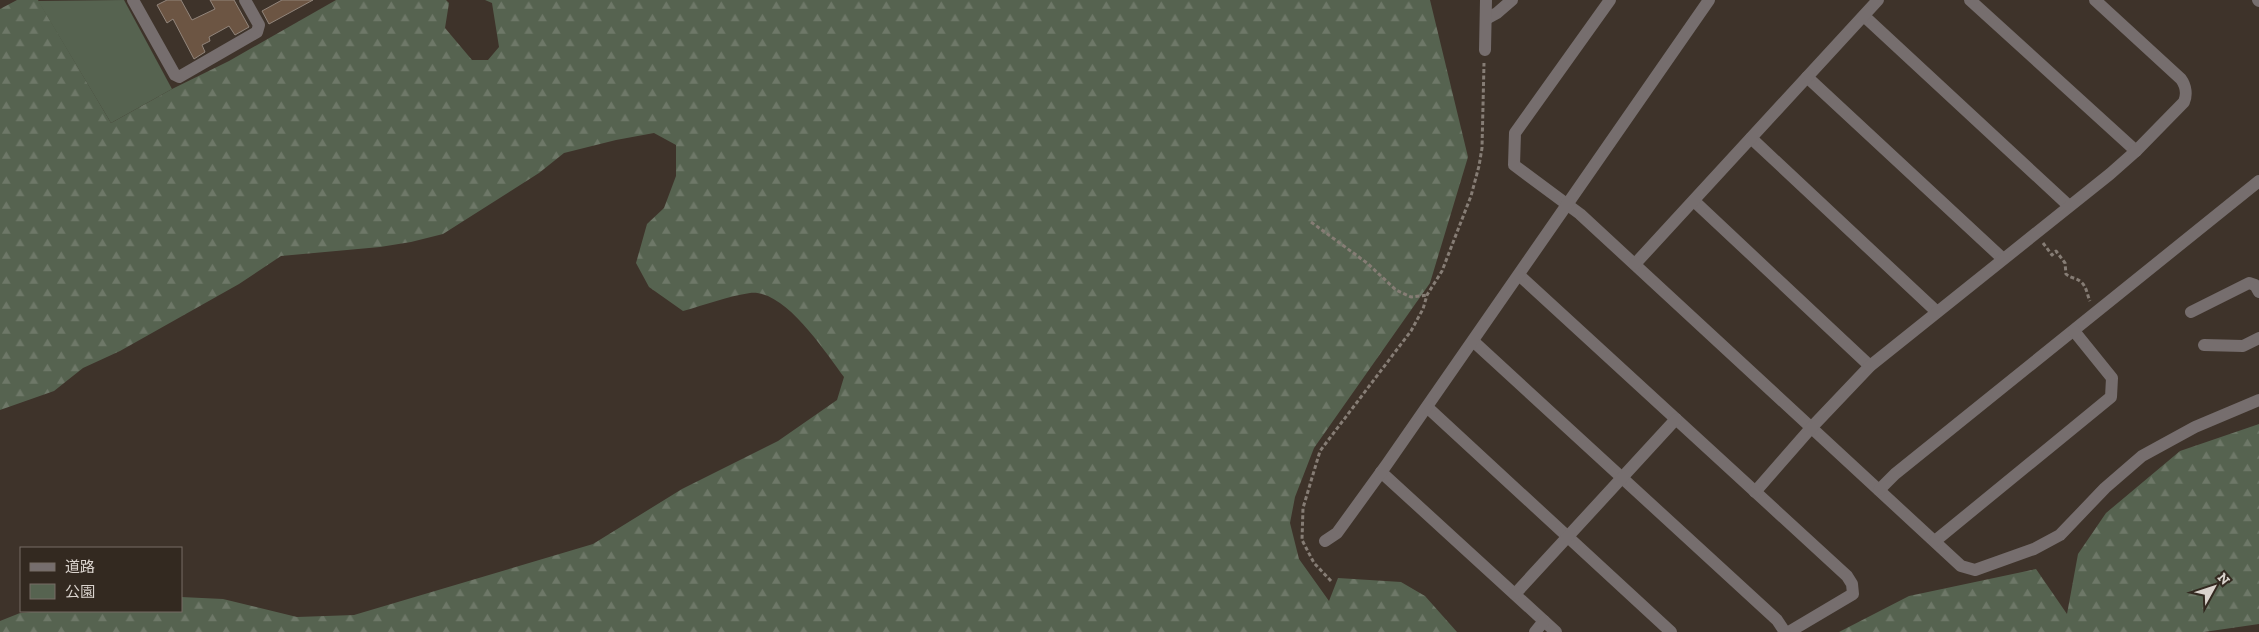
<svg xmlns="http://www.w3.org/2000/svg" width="2259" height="632" font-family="'Zilla Slab','Noto Sans JP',serif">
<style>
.forest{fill:url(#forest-firs)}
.park{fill:#566350}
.building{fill:#6c5543;stroke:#92857b}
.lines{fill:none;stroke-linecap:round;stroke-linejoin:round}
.path{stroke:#867d75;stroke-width:3;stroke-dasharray:4 2.5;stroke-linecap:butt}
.minor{stroke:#766e6e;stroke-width:12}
</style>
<defs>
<pattern id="forest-firs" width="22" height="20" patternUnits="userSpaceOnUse" patternTransform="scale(1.25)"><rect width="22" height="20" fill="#566350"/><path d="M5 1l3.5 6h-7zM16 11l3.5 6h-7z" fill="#6e7868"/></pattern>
</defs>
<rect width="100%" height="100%" fill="#3e332a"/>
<g class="forest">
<path d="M17,0H38L111,123L172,89L229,61L336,0H446L449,3L445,28L472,60H488L499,47L492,3L485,0H1430L1468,157L1430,283L1314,448L1295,497L1290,523L1299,559L1329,601L1338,578L1401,582L1425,596L1457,632H0V621L20,613L42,611H181V597L223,599L297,617L354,615L593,544L682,489L778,441L837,400L844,377C825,352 785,289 750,293C728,296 705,305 683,311L649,287L636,263L647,224L664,208L676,176V145L654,133L616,140L564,153L539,173L443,234L411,242L380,247L281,256L239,284L120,351L83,368L54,391L0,410V9Z"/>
<path d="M2259,424V624L2204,632H1839L1909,596L2036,569L2067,614L2078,554L2106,513L2180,451Z"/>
</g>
<path class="park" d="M124,0L172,89L111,123L38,1Z"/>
<g class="building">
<path d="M167,0H181L192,20L215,9L210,0H234L249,27L235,35L229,26L209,37L210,41L202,45L205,52L194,59L173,19L167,23L157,5Z"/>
<path d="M282,0H313L269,24L262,11Z"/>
</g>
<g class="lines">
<g class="path">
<path d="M1311,222L1367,263L1396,290L1411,297L1427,295"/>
<path d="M2043,243L2052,255L2056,251L2065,263L2066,274C2071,279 2076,277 2081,282C2087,287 2087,295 2090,301"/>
<path d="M1331,581L1314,563L1302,540L1303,508L1320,451L1411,331L1423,309L1427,295L1442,271L1471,196L1479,166L1482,148L1484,63"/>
</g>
<g class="minor">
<path d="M133,0L175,75L179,77L257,32L259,25L245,0"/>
<path d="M1610,0L1515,133L1514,165L1580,214L1961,566L1975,570L2034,549L2060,535L2105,488L2142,456L2195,427L2259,400"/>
<path d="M1970,0L2136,151"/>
<path d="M2258,0L2259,1"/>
<path d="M1864,16L2068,205"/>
<path d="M1486,19L1497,13L1512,0"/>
<path d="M1485,50L1486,0"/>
<path d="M1807,77L2002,258"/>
<path d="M1751,138L1937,312"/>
<path d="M1694,201L1870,366"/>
<path d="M1635,264L1878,0"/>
<path d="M1519,275L1847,576L1852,584L1853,594L1789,632"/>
<path d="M2191,312L2249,283L2255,285L2259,292"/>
<path d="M1473,341L1777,620L1785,632"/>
<path d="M2204,345L2243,346L2259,338"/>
<path d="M1427,407L1671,632"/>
<path d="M1381,472L1556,632"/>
<path d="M1879,490L1895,474L2259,181"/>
<path d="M1755,492L1811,428L1870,366L2110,174L2136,151L2184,102C2187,95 2186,86 2181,79L2095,0"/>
<path d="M1325,541L1337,533L1387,464L1709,0"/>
<path d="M1935,541L2111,397L2112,378L2074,331"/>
<path d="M1515,594L1676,419"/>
<path d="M1535,632L1544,621"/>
</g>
</g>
<rect x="20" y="547" width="162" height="65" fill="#332920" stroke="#766d65"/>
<rect x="30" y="563" width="25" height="8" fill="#766e6e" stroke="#766d65"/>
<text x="65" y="572" font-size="15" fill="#dad3cd">道路</text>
<rect x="30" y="584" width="25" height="15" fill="#566350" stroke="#766d65"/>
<text x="65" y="597" font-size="15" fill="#dad3cd">公園</text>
<g transform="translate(2214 587) rotate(50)" stroke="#332920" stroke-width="4" paint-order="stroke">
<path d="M0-4L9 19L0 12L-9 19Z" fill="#dad3cd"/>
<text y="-8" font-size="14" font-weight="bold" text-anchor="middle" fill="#dad3cd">N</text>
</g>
</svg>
